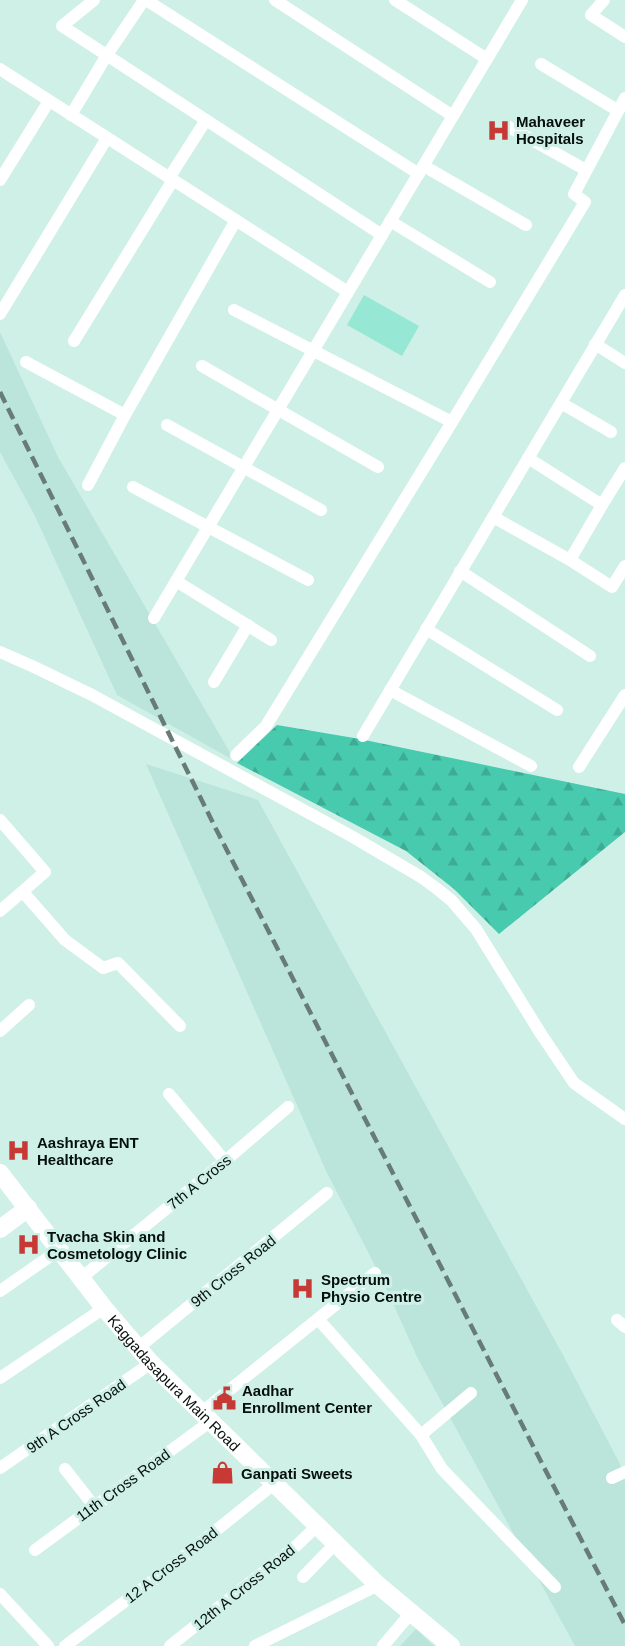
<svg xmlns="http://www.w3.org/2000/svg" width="625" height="1646" font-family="Helvetica,sans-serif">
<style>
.built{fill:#bbe5da}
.forest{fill:url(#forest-firs)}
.park{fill:#96e8d4}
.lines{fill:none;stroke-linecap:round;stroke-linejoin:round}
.street{stroke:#fff;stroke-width:12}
.secondary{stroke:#fff;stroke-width:18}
.rail{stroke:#677c76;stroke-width:4.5;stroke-dasharray:12 6;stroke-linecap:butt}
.labels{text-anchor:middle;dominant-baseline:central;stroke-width:6;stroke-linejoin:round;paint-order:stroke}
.poi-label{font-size:15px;font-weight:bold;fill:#05100d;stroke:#cff0e7;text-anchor:start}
.street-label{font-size:15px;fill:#05100d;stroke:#cff0e7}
</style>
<defs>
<pattern id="forest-firs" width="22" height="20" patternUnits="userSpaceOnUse" patternTransform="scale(1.5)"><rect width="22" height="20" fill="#48caaf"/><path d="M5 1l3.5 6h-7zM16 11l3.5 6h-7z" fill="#3eac95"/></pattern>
</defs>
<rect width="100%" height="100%" fill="#cff0e7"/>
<g class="built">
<path d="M0,332L58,457L235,761L117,695L34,514L0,452Z"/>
<path d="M146,764L258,800L563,1355L620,1464L622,1472L625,1473V1646H575L459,1434L418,1359L381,1277L327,1173Z"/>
<path d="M416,1629L434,1646H400Z"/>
</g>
<path class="forest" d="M277,725L360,739L625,794V832L499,934L454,889L406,851L237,763Z"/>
<path class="park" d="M364,295L419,326L402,356L347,325Z"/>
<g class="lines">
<g class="street">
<path d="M94,0L62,26L382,235"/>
<path d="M146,0L419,174"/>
<path d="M275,0L453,116"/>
<path d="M395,0L487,59"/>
<path d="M604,0L591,15L625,37"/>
<path d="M541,64L617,110"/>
<path d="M0,69L348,292"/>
<path d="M71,115L107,55L144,0"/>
<path d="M507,126L586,170"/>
<path d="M424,166L526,225"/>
<path d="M169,178L206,120"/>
<path d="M0,180L49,101"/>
<path d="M390,221L490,282"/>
<path d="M234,310L452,422"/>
<path d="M0,314L107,138"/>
<path d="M74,341L173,180"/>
<path d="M595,344L625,363"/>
<path d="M26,362L125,415"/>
<path d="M202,366L378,467"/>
<path d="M561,403L611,432"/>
<path d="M167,425L321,510"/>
<path d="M528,458L602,505L625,468"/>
<path d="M88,485L125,415L236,220"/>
<path d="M133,487L308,580"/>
<path d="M493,517L570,560L612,587L625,566"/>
<path d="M570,560L602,505"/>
<path d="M460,571L590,656"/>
<path d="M176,581L271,640"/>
<path d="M154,618L522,0"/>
<path d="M426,629L557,710"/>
<path d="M0,652L32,666L92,695L353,837L421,877L436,888L451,900L476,929L541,1034L574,1083L625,1119"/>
<path d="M214,682L248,625"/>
<path d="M390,690L531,766"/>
<path d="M363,736L625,295"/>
<path d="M236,755L266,726L452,422L585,202L574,194L625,98"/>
<path d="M579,767L625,695"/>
<path d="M0,820L45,872L0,911"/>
<path d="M23,892L65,940L103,968L118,963L180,1026"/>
<path d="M0,1031L29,1005"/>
<path d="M169,1094L225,1161"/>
<path d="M81,1278L225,1161L288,1107"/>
<path d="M0,1291L59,1250"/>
<path d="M318,1319L421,1435L442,1469L555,1587"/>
<path d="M617,1320L625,1327"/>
<path d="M138,1348L327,1193"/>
<path d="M0,1378L104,1308"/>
<path d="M202,1412L375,1273"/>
<path d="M421,1435L471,1393"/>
<path d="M0,1468L151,1363"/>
<path d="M65,1469L94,1506"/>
<path d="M612,1478L625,1472"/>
<path d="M35,1550L211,1421"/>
<path d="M303,1577L335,1544"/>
<path d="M0,1594L48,1646"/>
<path d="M65,1646L163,1573L275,1483"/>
<path d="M170,1646L296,1546L317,1526"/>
<path d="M255,1646L378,1585"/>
<path d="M383,1646L411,1613"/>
</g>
<g class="secondary">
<path id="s1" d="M0,1173L104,1308L151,1363L378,1585L451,1646"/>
<path d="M0,1229L28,1208"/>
</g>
<path class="rail" d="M0,392L215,827L625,1625"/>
</g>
<defs>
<symbol id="hospital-bare" viewBox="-9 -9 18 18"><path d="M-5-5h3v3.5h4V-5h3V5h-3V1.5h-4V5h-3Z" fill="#c73934" stroke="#cff0e7" stroke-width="2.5" paint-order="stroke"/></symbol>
<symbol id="civic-bare" viewBox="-9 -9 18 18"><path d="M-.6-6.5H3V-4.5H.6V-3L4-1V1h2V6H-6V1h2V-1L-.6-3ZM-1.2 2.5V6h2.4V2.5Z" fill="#c73934" stroke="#cff0e7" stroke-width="2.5" paint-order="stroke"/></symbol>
<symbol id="shop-bare" viewBox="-9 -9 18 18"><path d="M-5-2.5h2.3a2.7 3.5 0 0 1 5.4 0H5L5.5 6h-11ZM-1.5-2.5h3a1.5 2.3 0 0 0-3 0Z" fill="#c73934" stroke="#cff0e7" stroke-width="2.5" paint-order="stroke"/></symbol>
</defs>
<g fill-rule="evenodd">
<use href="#hospital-bare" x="482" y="114" width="33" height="33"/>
<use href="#hospital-bare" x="2" y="1134" width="33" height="33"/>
<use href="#hospital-bare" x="12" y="1228" width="33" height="33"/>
<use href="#hospital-bare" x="286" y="1272" width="33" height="33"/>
<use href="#civic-bare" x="208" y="1382" width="33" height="33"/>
<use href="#shop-bare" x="206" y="1456" width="33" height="33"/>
</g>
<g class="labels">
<g class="poi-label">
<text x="516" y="121">Mahaveer<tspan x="516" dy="17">Hospitals</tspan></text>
<text x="37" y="1142">Aashraya ENT<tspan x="37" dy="17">Healthcare</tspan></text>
<text x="47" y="1236">Tvacha Skin and<tspan x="47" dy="17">Cosmetology Clinic</tspan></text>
<text x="321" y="1279">Spectrum<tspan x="321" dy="17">Physio Centre</tspan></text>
<text x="242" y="1390">Aadhar<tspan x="242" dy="17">Enrollment Center</tspan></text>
<text x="241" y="1473">Ganpati Sweets</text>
</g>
<g class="street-label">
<text transform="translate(199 1182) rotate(-39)">7th A Cross</text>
<text transform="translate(233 1271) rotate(-39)">9th Cross Road</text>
<text stroke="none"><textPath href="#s1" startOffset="273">Kaggadasapura Main Road</textPath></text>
<text transform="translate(76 1416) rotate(-35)">9th A Cross Road</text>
<text transform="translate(123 1485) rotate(-36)">11th Cross Road</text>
<text transform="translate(171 1565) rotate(-38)">12 A Cross Road</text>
<text transform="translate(244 1587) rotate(-39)">12th A Cross Road</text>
</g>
</g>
</svg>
